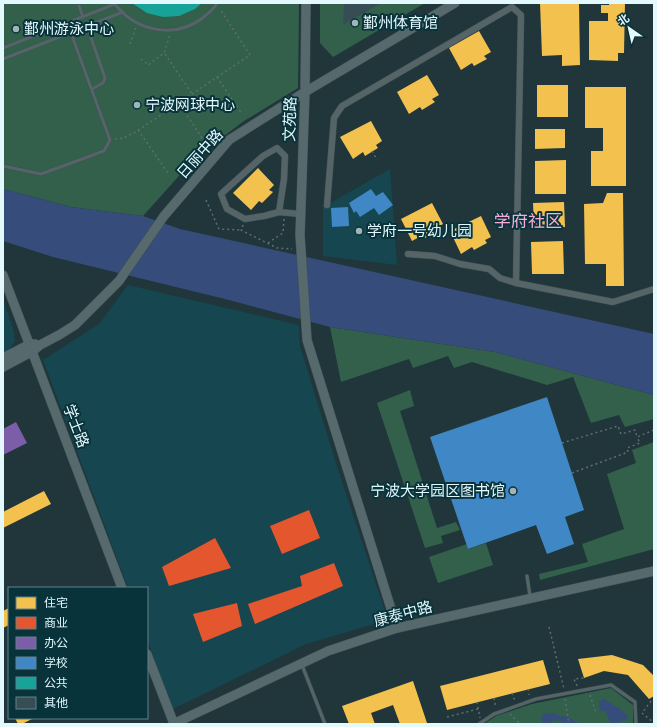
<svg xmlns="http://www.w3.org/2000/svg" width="657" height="727" font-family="Cabin,'Noto Sans SC',sans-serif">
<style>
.built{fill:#164650}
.green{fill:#32604b}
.water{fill:#364c7a}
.homes{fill:#f2c14e}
.shops{fill:#e4572e}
.offices{fill:#7b5ea7}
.schools{fill:#3f88c5}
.public{fill:#17a398}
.building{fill:#374d56}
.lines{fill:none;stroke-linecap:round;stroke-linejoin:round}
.lane-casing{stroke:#415154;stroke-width:4}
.street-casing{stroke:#415154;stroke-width:7}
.secondary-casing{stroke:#415154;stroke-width:10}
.path{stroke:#5f6d70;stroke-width:1.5;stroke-dasharray:2 3;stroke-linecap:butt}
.lane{stroke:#556467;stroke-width:3}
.street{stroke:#556467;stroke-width:6}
.secondary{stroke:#56696c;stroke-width:9}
.poi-dot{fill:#9fb5b9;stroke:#09333b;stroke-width:1.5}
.labels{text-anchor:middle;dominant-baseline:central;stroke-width:4;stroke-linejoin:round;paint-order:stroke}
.poi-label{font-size:15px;fill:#e4f9fe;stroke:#09333b;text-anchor:start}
.street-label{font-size:15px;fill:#e4f9fe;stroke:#09333b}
.quarter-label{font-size:17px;fill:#f5add8;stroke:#09333b}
</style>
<rect width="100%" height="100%" fill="#20363a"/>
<g class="built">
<path d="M390,169L397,265L323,256V206L327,205Z"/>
<path d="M128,285L299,325L300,346L340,476L388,620L306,644L173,709L147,639V588H128L43,360L99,324Z"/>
<path d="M3,300L13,328L15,341L8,352L3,354Z"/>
</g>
<g class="green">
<path d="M3,3H299L298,88L244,121L195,158L143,216L71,207L3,189Z"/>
<path d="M320,3H425L333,57L320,43Z"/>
<path d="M330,327L495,352L654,395V419L625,427L619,415L591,423L573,377L547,385L472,362L454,368L448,356L413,368L409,359L341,382Z"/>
<path d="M410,390L414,406L400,411L437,528L456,522L460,530L441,536L443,543L425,548L377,403Z"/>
<path d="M654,442V549L540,580L539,574L588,562L582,544L624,529L607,474L636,463L632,450Z"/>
<path d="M486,543L493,565L438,583L429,557L467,544L469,549Z"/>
<path d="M611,688L633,705V724H484L496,716L532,704Z"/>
</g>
<g class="water">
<path d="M3,189L71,207L143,216L180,229L654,334V395L495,352L330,327L229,300L53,257L3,241Z"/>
<path d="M604,699L624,712L628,716L625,721L618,722L617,724H606L610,722L605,710L601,711L600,710L599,701Z"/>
<path d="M555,713L561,717L565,716L581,724H564L558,720C553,721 548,724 543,724L541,720L543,714Z"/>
</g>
<g class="homes">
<path d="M540,3H579L580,65L562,66V55L542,56Z"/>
<path d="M609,3H625L624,53H618V61L589,60V21H608V13H601V5H609Z"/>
<path d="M479,31L491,52L484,56L487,59L474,66L472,63L461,70L449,48Z"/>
<path d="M427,75L439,95L432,99L435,102L422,110L420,107L409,114L397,92Z"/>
<rect x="537" y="85" width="31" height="32"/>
<path d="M585,87H626V186H591V151H603V128H585Z"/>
<path d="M371,121L382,141L376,145L378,148L365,156L363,152L353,159L340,137Z"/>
<path d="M535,129H565V148L535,149Z"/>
<path d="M566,160V194H535V161Z"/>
<path d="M258,168L274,185L269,190L273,192L262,203L259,201L251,210L233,193Z"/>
<path d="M607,193H623L624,286H606V264H585L584,204L603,203Z"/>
<path d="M564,202L565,227L534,228L533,203Z"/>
<path d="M432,203L443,224L436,228L438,231L425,238L423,235L412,241L401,219Z"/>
<path d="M481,216L491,237L485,240L487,243L474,250L472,247L461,254L450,231Z"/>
<path d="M563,241L564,274H532L531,242Z"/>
<path d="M44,491L51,504L3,528V512Z"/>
<path d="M9,608V625L3,628V611Z"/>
<path d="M612,655L643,665L654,676V696L649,699L628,675L604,671L584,678L578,659Z"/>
<path d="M543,660L550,684L447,710L440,686Z"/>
<path d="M413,681L427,723L424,724H400L393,705L371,713L375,724H349L342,706Z"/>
<path d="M15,718H34L22,724H18Z"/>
</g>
<g class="shops">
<path d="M309,510L320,538L282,554L270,526Z"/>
<path d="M215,538L231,568L169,586L162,567Z"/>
<path d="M334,563L343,586L255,624L248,604L302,586L300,576Z"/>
<path d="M237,603L242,626L203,642L193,614Z"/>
</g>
<path class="offices" d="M16,422L27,443L3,455V429Z"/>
<g class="schools">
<path d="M371,189L376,196L383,192L393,205L379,215L374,208L360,217L356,211L354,213L349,203Z"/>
<path d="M348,207L349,226L332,227L331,208Z"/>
<path d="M547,397L584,510L565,517L574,544L547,554L536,525L468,549L430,437Z"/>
</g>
<path class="public" d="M132,3H202L195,9L179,16L163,17L147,13Z"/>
<path class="building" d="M344,3H381L343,25Z"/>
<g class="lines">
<defs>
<g id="lane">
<path d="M114,3C136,32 176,40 205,16C210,12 214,9 217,3"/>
<path d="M79,6L83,17"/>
<path d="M87,26L105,78L103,83L92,89"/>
<path d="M3,48L115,4"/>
<path d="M3,59L123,12"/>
<path d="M3,166L41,174L104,151L110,140L71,33"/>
<path d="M527,576L530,596"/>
<path d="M302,665L325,724"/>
<path d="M479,724L494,714L536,699L611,685L635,702L636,724"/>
</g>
<g id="street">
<path d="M327,205L334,118L342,106L512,7L521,15L516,283L613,302L654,289"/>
<path d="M279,212L284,179L285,156L277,148L263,156L221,194L227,209L245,219L264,216L279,212L300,214"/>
<path d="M408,254L435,256L460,264L489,269L500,278L516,283"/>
</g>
<g id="secondary">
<path d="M306,3L305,92L300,235L307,340L397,628"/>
<path d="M3,275L122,588"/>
<path d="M3,358L30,344H35"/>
<path d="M3,367L33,351L40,345L59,335L75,325L119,281L164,216L229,140L305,92L455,3"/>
<path d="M147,654L174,724"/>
<path d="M173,724L328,651L397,628L654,571"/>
</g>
</defs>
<use href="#lane" class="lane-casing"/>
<use href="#street" class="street-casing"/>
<use href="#secondary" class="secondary-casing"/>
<g class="path">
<path d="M130,44L136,27"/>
<path d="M165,54L192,94"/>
<path d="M141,59L148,65L164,53L170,35"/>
<path d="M217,77L242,114"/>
<path d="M179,103L204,141"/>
<path d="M138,130L168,173"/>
<path d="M115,139L123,138L134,133L250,55L220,9"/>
<path d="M372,151L377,160"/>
<path d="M206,200L219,229L241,230"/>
<path d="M243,225L241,230L277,248L292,249"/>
<path d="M268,243L283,233L284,219"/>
<path d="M562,443L618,426L621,434L635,430L637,437L654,430"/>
<path d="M572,473L628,452L627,448L640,443L637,437"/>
<path d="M549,627L564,689"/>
<path d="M577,686L574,679L584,678"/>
<path d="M528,689L529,695"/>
<path d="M512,693L515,701"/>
<path d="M590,695L596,713"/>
<path d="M494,698L496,708"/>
<path d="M565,699L567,712L569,724"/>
<path d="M651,701L642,713L654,723"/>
<path d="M477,702L480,718"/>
<path d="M510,714L520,724"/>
<path d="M447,717L478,709"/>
</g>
<use href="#lane" class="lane"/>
<use href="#street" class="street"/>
<use href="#secondary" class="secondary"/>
</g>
<g class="poi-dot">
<circle cx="355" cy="23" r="4"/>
<circle cx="16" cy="29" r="4"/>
<circle cx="137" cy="105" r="4"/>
<circle cx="359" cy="231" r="4"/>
<circle cx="513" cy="491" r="4"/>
</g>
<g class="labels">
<g class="poi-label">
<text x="363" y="23">鄞州体育馆</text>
<text x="24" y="29">鄞州游泳中心</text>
<text x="145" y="105">宁波网球中心</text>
<text x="367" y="231">学府一号幼儿园</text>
<text x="505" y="491" text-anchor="end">宁波大学园区图书馆</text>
</g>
<g class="street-label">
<text transform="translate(290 119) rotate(-88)">文苑路</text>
<text transform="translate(200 154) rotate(-48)">日丽中路</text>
<text transform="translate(76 426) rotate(69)">学士路</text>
<text transform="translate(403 614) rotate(-15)">康泰中路</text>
</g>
<g class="quarter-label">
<text x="528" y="221">学府社区</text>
</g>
</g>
<rect width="657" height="727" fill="none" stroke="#e4f9fe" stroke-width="8"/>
<rect x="8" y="587" width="140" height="132" fill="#09333b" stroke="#618289"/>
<rect x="16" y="597" width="20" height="12" fill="#f2c14e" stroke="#618289"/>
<text x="44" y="607" font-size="12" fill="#e4f9fe">住宅</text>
<rect x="16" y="617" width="20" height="12" fill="#e4572e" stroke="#618289"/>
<text x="44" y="627" font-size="12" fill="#e4f9fe">商业</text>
<rect x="16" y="637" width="20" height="12" fill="#7b5ea7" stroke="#618289"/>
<text x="44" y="647" font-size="12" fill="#e4f9fe">办公</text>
<rect x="16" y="657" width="20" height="12" fill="#3f88c5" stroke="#618289"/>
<text x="44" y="667" font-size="12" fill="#e4f9fe">学校</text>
<rect x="16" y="677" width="20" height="12" fill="#17a398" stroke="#618289"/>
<text x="44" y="687" font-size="12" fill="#e4f9fe">公共</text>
<rect x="16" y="697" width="20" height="12" fill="#374d56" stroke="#618289"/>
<text x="44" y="707" font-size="12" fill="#e4f9fe">其他</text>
<g transform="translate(629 28) rotate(326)" stroke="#09333b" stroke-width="3" paint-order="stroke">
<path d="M0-3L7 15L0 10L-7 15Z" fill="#e4f9fe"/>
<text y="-6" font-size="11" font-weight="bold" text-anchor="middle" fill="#e4f9fe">北</text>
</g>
</svg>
